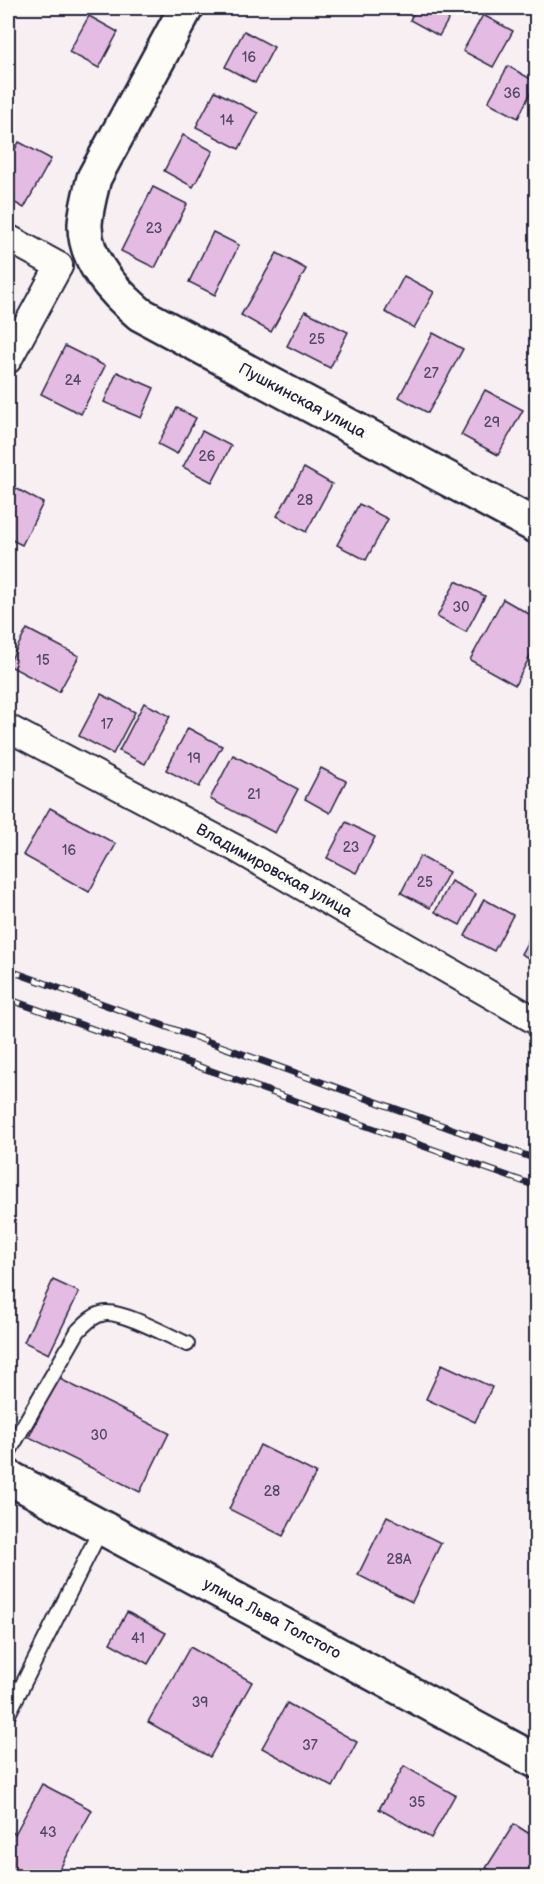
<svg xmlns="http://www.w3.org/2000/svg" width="544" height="1884" font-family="'Balsamiq Sans',sans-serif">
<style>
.building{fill:#e4bbe2;stroke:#22223b;stroke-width:1.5}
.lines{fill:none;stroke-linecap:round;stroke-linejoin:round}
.lane-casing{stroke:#22223b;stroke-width:18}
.street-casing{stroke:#22223b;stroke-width:30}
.secondary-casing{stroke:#22223b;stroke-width:38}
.lane{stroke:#fdfcf7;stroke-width:14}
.street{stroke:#fdfcf7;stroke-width:26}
.secondary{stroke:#fdfcf7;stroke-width:33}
.rail-casing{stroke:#22223b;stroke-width:7}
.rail{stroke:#fdfcf7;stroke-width:4.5;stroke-dasharray:14;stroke-linecap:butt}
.labels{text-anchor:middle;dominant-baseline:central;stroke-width:5;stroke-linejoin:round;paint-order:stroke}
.number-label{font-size:14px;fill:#524865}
.street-label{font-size:16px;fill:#22223b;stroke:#fdfcf7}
</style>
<rect width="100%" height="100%" fill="#f8eff3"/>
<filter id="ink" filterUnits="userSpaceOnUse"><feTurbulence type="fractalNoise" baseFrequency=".0167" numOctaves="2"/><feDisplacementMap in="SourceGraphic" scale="12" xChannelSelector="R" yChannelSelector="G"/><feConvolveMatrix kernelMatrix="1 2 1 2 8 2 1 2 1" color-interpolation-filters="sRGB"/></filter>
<g filter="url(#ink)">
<g class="building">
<path d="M416,8H455L439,36L410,20Z"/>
<path d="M483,15L513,31L493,67L463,51Z"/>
<path d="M89,16L118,32L99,68L69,52Z"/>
<path d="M244,31L274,47L255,83L225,67Z"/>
<path d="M508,66L536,82L518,118L488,102Z"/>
<path d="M215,91L258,113L239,149L196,127Z"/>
<path d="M183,135L213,151L193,187L164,171Z"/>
<path d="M19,142L51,159L24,208L8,199V163Z"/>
<path d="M153,187L187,204L155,268L121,251Z"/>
<path d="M213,232L239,245L215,295L189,282Z"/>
<path d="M277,253L306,269L271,332L241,315Z"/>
<path d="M404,276L434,292L414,328L385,312Z"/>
<path d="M305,311L348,332L330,368L287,346Z"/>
<path d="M433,333L463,349L428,413L399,397Z"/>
<path d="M65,346L105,366L81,414L41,394Z"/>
<path d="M117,372L154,388L141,418L104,402Z"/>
<path d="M485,390L523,410L498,455L461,435Z"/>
<path d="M177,408L196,418L177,454L158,444Z"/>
<path d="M202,431L231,446L212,482L183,467Z"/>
<path d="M304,468L332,484L306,532L277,516Z"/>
<path d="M8,484L43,503L22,545L8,538Z"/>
<path d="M359,504L388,519L366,560L337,545Z"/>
<path d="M456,581L485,596L466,632L437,617Z"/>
<path d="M503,599L536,618V645L515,685L470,660Z"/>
<path d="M27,629L79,656L59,692L8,665Z"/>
<path d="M101,694L135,712L113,754L79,736Z"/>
<path d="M144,703L170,716L145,764L119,751Z"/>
<path d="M188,728L222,746L199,787L166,770Z"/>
<path d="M233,755L298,789L275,833L210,799Z"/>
<path d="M321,768L346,781L330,813L305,799Z"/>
<path d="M50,808L116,844L89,892L23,855Z"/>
<path d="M346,822L375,837L356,873L327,858Z"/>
<path d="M420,856L449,872L430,908L401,893Z"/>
<path d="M451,881L476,894L460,925L435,912Z"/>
<path d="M484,899L513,915L494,951L465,936Z"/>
<path d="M536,926V962L521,954Z"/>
<path d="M53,1280L79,1292L49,1354L24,1342Z"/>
<path d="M442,1364L492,1387L475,1422L426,1399Z"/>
<path d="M58,1378L169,1433L140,1492L29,1437Z"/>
<path d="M260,1445L316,1473L283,1536L229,1509Z"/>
<path d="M387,1516L441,1543L412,1602L358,1575Z"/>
<path d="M127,1612L166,1633L148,1664L110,1643Z"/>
<path d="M190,1647L252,1682L210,1757L148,1722Z"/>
<path d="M287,1703L357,1742L333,1787L262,1748Z"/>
<path d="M404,1766L455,1795L431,1838L379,1809Z"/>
<path d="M42,1784L92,1810L56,1876H8V1830L15,1834Z"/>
<path d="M514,1824L536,1838V1876H500L486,1868Z"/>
</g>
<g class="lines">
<defs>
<g id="lane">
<path d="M8,1453L78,1331C86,1323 94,1314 106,1313C125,1312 169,1336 187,1344"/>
<path d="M8,1714L102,1527"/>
</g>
<g id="street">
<path d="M8,238L59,266"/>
<path d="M8,360L59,266"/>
<path d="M8,728L237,849L536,1021"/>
</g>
<g id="secondary">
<path d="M186,8L94,178C90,194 86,208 85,224C84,261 114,292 140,314L536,526"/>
<path d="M8,1477L536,1761"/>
</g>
</defs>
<use href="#lane" class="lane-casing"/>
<use href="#street" class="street-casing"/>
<use href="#secondary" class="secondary-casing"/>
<use href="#lane" class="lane"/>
<use href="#street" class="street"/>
<use href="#secondary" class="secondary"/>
<defs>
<g id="rail">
<path d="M8,970L536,1159"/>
<path d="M8,999L536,1186"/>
</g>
</defs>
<use href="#rail" class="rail-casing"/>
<use href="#rail" class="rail"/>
</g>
</g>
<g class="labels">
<g class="number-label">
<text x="249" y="57">16</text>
<text x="512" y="93">36</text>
<text x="227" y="120">14</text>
<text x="154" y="228">23</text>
<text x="317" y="339">25</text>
<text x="431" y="373">27</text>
<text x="73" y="380">24</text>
<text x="492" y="422">29</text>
<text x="207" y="456">26</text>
<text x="305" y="500">28</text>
<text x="461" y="607">30</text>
<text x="43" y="660">15</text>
<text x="107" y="724">17</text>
<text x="194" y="758">19</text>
<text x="254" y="794">21</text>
<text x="351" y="847">23</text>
<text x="69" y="850">16</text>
<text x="425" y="882">25</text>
<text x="99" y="1435">30</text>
<text x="272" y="1491">28</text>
<text x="399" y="1559">28А</text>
<text x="138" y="1638">41</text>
<text x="200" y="1702">39</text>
<text x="310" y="1745">37</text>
<text x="417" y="1802">35</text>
<text x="48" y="1832">43</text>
</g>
<g class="street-label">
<text transform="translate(302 401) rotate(28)">Пушкинская улица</text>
<text transform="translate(274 871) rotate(29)">Владимировская улица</text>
<text transform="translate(272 1619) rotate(28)">улица Льва Толстого</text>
</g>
</g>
<rect width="544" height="1884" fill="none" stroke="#fdfcf7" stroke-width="30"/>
<rect x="15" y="15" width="514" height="1854" fill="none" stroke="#22223b" stroke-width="2" filter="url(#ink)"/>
</svg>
